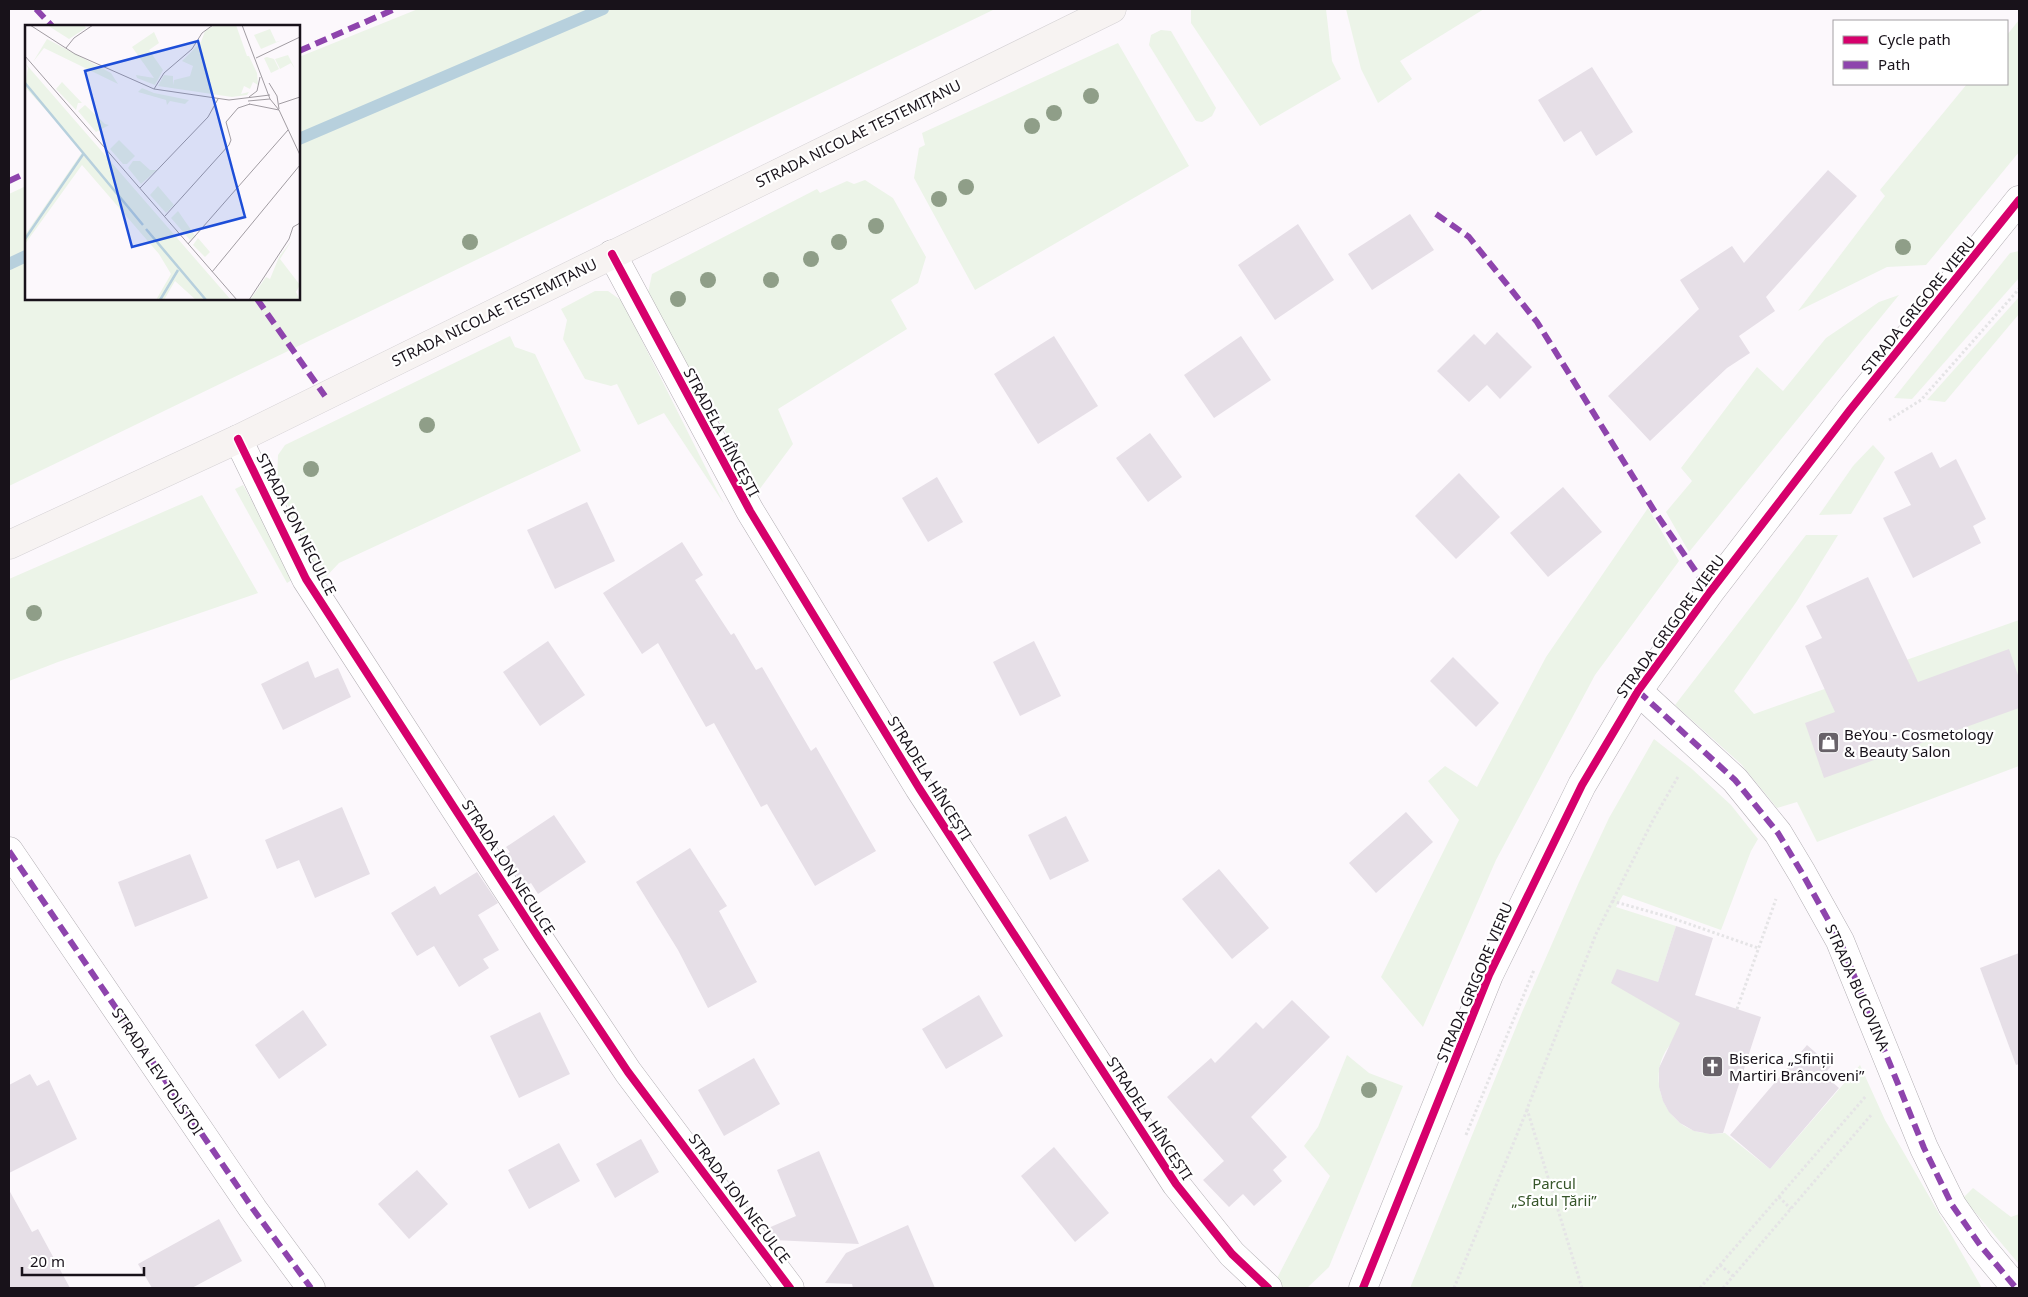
<svg xmlns="http://www.w3.org/2000/svg" width="2028" height="1297" font-family="'Noto Sans',sans-serif">
<style>
.green{fill:#ecf4e8}
.lines{fill:none;stroke-linecap:round;stroke-linejoin:round}
.stream{stroke:#b7d0dd;stroke-width:12}
.building{fill:#e6dfe7}
.minor-casing{stroke:#b2aeb3;stroke-width:29}
.major-casing{stroke:#d5d2d5;stroke-width:29}
.path{stroke:#e5e4e6;stroke-width:3;stroke-dasharray:2.5 2.5;stroke-linecap:butt}
.minor{stroke:#fffeff;stroke-width:28}
.major{stroke:#f7f3f2;stroke-width:28}
.quiet{stroke:#8e44ad;stroke-width:6;stroke-dasharray:12 6;stroke-linecap:butt}
.cycleway-casing{stroke:#fff;stroke-width:11}
.cycleway{stroke:#d6006c;stroke-width:8}
.tree{fill:#8f9e88}
.labels{text-anchor:middle;dominant-baseline:central;stroke-width:4.5;stroke-linejoin:round;paint-order:stroke}
.street-label{font-size:15px;fill:#18121a;stroke:#fff}
.poi-label{font-size:15px;fill:#18121a;stroke:#fff;text-anchor:start}
.park-label{font-size:15px;fill:#365529;stroke:#fff}
.inset-river{fill:none;stroke:#b7d0dd;stroke-width:2.5}
.inset-road{fill:none;stroke:#a19ca2;stroke-width:1}
.view{fill:#1d4ed8;fill-opacity:0.15;stroke:#1d4ed8;stroke-width:2.5}
.inset-edge{fill:none;stroke:#18121a;stroke-width:2.5}
</style>
<rect width="100%" height="100%" fill="#fcf8fc"/>
<g class="green">
<path d="M418,9H995L9,486V194L26,186V299H299V57Z"/>
<path d="M1191,9H1326L1332,61L1341,79L1260,126L1191,23Z"/>
<path d="M1346,9H1484L1400,61L1412,79L1378,103L1361,69Z"/>
<path d="M2019,20V152L1926,265L1887,267L1798,311L1885,196L1880,190L1967,84H2007V35Z"/>
<path d="M1161,30L1171,31L1216,108L1212,116L1202,122L1196,121L1149,45L1151,35Z"/>
<path d="M1118,43L1189,166L975,290L914,178L919,148L925,145L922,133Z"/>
<path d="M865,180L893,198L926,257L918,283L891,300L907,329L778,409L793,444L759,490L657,313L648,293L652,274L817,189L820,193L847,181L854,184Z"/>
<path d="M2019,251V278L1912,399L1894,398L2010,253Z"/>
<path d="M595,291H608L622,301L724,504L664,413L638,425L617,384L611,386L585,379L563,339L567,320L561,309Z"/>
<path d="M1899,295L1689,552L1666,512L1692,481L1681,468L1757,367L1783,391L1826,338L1879,302Z"/>
<path d="M2019,297V314L1945,402L1927,400Z"/>
<path d="M510,336L515,347L535,354L581,451L339,563L320,583L277,479L278,455L285,445Z"/>
<path d="M1873,445L1885,458L1851,514L1819,515L1853,466Z"/>
<path d="M243,485L295,578L287,583L235,489Z"/>
<path d="M202,495L258,593L58,662L9,681V579Z"/>
<path d="M1648,508L1679,561L1595,675L1496,860L1423,1027L1381,977L1459,820L1428,781L1445,766L1477,787L1546,657Z"/>
<path d="M1806,535H1838L1797,601L1734,691L1754,714L2019,620V766L1817,842L1797,802L1777,808L1741,764L1675,705Z"/>
<path d="M1654,739L1692,769L1731,805L1758,839L1751,851L1721,930L1623,895L1616,907L1676,926L1652,1001L1696,1028C1689,1031 1681,1035 1676,1039C1645,1065 1658,1119 1695,1131C1705,1134 1715,1134 1725,1133L1770,1169L1860,1065L1885,1120L1982,1288H1410L1523,1010L1579,882L1609,818Z"/>
<path d="M1347,1055L1369,1073L1403,1086L1329,1267L1307,1288H1287L1274,1284L1330,1176L1304,1146L1318,1127Z"/>
<path d="M1973,1188L2011,1217L2019,1214V1264L1963,1198Z"/>
</g>
<g class="lines">
<g class="stream">
<path d="M299,139L603,9"/>
<path d="M9,264L26,256"/>
</g>
</g>
<g class="building">
<path d="M1592,67L1633,132L1596,156L1581,131L1564,142L1538,100Z"/>
<path d="M1828,170L1857,196L1766,297L1775,311L1739,336L1750,353L1727,368L1650,441L1608,396L1699,309L1680,280L1732,246L1744,263Z"/>
<path d="M1410,214L1434,250L1372,290L1348,254Z"/>
<path d="M1298,224L1334,280L1275,320L1238,265Z"/>
<path d="M1497,332L1532,367L1500,399L1487,385L1469,402L1437,371L1474,334L1485,345Z"/>
<path d="M1054,336L1098,406L1038,444L994,374Z"/>
<path d="M1241,336L1271,380L1214,418L1184,375Z"/>
<path d="M1150,433L1182,477L1148,502L1116,458Z"/>
<path d="M1932,452L1940,468L1956,459L1986,519L1973,526L1981,543L1913,578L1883,518L1911,505L1894,472Z"/>
<path d="M1459,473L1500,517L1456,559L1415,516Z"/>
<path d="M937,477L963,522L928,542L902,498Z"/>
<path d="M1563,487L1602,532L1548,577L1510,533Z"/>
<path d="M587,502L615,561L555,589L527,530Z"/>
<path d="M682,542L703,575L695,580L731,635L734,633L756,670L762,667L811,751L816,747L876,851L815,886L767,804L761,807L714,723L706,727L658,643L642,654L603,593Z"/>
<path d="M1868,577L1918,682L2009,649L2019,678V708L1824,778L1805,723L1835,712L1805,646L1822,638L1806,606Z"/>
<path d="M548,641L585,695L540,726L503,672Z"/>
<path d="M1034,641L1061,696L1020,716L993,662Z"/>
<path d="M1453,657L1499,703L1476,727L1430,681Z"/>
<path d="M308,661L315,678L338,668L351,697L283,730L261,684Z"/>
<path d="M342,807L370,874L315,898L299,860L277,869L265,840Z"/>
<path d="M1406,812L1433,842L1376,893L1349,863Z"/>
<path d="M554,815L586,862L538,894L531,883L524,887L504,856L510,852L506,847Z"/>
<path d="M1066,816L1089,861L1050,880L1028,835Z"/>
<path d="M690,848L727,906L719,911L757,982L708,1008L678,950L636,882Z"/>
<path d="M190,854L208,898L135,927L118,882Z"/>
<path d="M1219,869L1269,928L1232,959L1182,899Z"/>
<path d="M477,872L498,903L478,915L499,950L483,959L489,968L459,987L434,946L417,956L391,913L435,886L440,895Z"/>
<path d="M1676,926L1713,938L1695,995L1761,1017L1723,1133L1710,1134L1694,1131L1680,1123L1669,1112L1663,1101L1659,1087V1068L1680,1023L1611,983L1617,969L1658,982Z"/>
<path d="M2019,953V1064L2016,1065L1980,968Z"/>
<path d="M979,995L1003,1036L946,1069L922,1029Z"/>
<path d="M1292,1000L1330,1037L1251,1117L1287,1157L1273,1170L1282,1181L1254,1206L1243,1194L1229,1207L1203,1180L1224,1161L1167,1097L1211,1058L1215,1063L1256,1022L1263,1029Z"/>
<path d="M303,1010L327,1045L279,1079L255,1045Z"/>
<path d="M540,1012L570,1074L519,1098L490,1036Z"/>
<path d="M1807,1045L1831,1066L1824,1075L1839,1088L1770,1169L1730,1135Z"/>
<path d="M754,1058L780,1104L724,1136L698,1090Z"/>
<path d="M30,1074L37,1086L49,1080L77,1139L9,1173V1085Z"/>
<path d="M641,1139L659,1172L615,1198L596,1164Z"/>
<path d="M559,1143L580,1181L529,1209L508,1170Z"/>
<path d="M1054,1147L1109,1213L1075,1242L1021,1176Z"/>
<path d="M819,1151L859,1244L773,1240L766,1229L796,1216L777,1170Z"/>
<path d="M417,1170L448,1204L409,1239L378,1204Z"/>
<path d="M9,1190L32,1232L38,1229L70,1288H9Z"/>
<path d="M219,1219L242,1261L192,1288H152L138,1264Z"/>
<path d="M908,1225L935,1288H853L852,1284L825,1283L846,1253Z"/>
</g>
<g class="lines">
<defs>
<g id="minor">
<path d="M612,254L750,511L919,788L1176,1184L1232,1254L1268,1288"/>
<path d="M238,439L306,579L538,937L628,1072L790,1288"/>
<path d="M1638,691L1735,780L1778,833L1802,873L1840,941L1924,1148L1952,1205L1980,1245L2016,1288"/>
<path d="M9,851L253,1209L311,1288"/>
<path d="M1363,1288L1489,975L1582,785L1638,691L1710,592L1850,410L2019,200"/>
</g>
<path id="major" d="M9,545L238,439L1112,9"/>
</defs>
<use href="#minor" class="minor-casing"/>
<use href="#major" class="major-casing"/>
<g class="path">
<path d="M1889,420L1921,400L2019,289"/>
<path d="M1612,901L1669,917L1758,948"/>
<path d="M1737,1009L1776,899"/>
<path d="M1466,1135L1534,970"/>
<path d="M1779,1197L1791,1209"/>
<path d="M1720,1265L1733,1276"/>
<path d="M1454,1288L1527,1110"/>
<path d="M1582,1288L1527,1109L1596,934L1653,820L1679,775"/>
<path d="M1700,1288L1866,1096"/>
<path d="M1723,1288L1872,1114"/>
</g>
<use href="#minor" class="minor"/>
<use href="#major" class="major"/>
<g class="quiet">
<path d="M36,9L52,26"/>
<path d="M299,51L395,9"/>
<path d="M9,181L26,173"/>
<path d="M1436,214L1469,237L1537,322L1655,512L1710,592"/>
<path d="M257,299L325,396"/>
<path d="M1638,691L1735,780L1778,833L1802,873L1840,941L1924,1148L1952,1205L1980,1245L2016,1288"/>
<path d="M9,851L253,1209L311,1288"/>
</g>
<defs>
<g id="cycleway">
<path d="M612,254L750,511L919,788L1176,1184L1232,1254L1268,1288"/>
<path d="M238,439L306,579L538,937L628,1072L790,1288"/>
<path d="M1363,1288L1489,975L1582,785L1638,691L1710,592L1850,410L2019,200"/>
</g>
</defs>
<use href="#cycleway" class="cycleway-casing"/>
<use href="#cycleway" class="cycleway"/>
</g>
<g class="tree">
<circle cx="1091" cy="96" r="8"/>
<circle cx="1054" cy="113" r="8"/>
<circle cx="1032" cy="126" r="8"/>
<circle cx="966" cy="187" r="8"/>
<circle cx="939" cy="199" r="8"/>
<circle cx="876" cy="226" r="8"/>
<circle cx="470" cy="242" r="8"/>
<circle cx="839" cy="242" r="8"/>
<circle cx="1903" cy="247" r="8"/>
<circle cx="811" cy="259" r="8"/>
<circle cx="708" cy="280" r="8"/>
<circle cx="771" cy="280" r="8"/>
<circle cx="678" cy="299" r="8"/>
<circle cx="427" cy="425" r="8"/>
<circle cx="311" cy="469" r="8"/>
<circle cx="34" cy="613" r="8"/>
<circle cx="1369" cy="1090" r="8"/>
</g>
<defs>
<symbol id="shop-square" viewBox="-11 -11 22 22"><rect x="-9" y="-9" width="18" height="18" rx="4" fill="#686269" stroke="#fff"/><path d="M-5-2.5h2.3a2.7 3.5 0 0 1 5.4 0H5L5.5 6h-11ZM-1.5-2.5h3a1.5 2.3 0 0 0-3 0Z" fill="#fff"/></symbol>
<symbol id="church-square" viewBox="-11 -11 22 22"><rect x="-9" y="-9" width="18" height="18" rx="4" fill="#686269" stroke="#fff"/><path d="M-1.2-6h2.4v3.5h3.3v2.4h-3.3V6h-2.4V-.1h-3.3v-2.4h3.3Z" fill="#fff"/></symbol>
</defs>
<g fill-rule="evenodd">
<use href="#shop-square" x="1816" y="730" width="25" height="25"/>
<use href="#church-square" x="1700" y="1054" width="25" height="25"/>
</g>
<g class="labels">
<g class="street-label">
<text transform="translate(858 133) rotate(-26)">STRADA NICOLAE TESTEMIȚANU</text>
<text transform="translate(1918 305) rotate(-51)">STRADA GRIGORE VIERU</text>
<text transform="translate(494 312) rotate(-26)">STRADA NICOLAE TESTEMIȚANU</text>
<text transform="translate(722 432) rotate(62)">STRADELA HÎNCEȘTI</text>
<text transform="translate(297 524) rotate(63)">STRADA ION NECULCE</text>
<text transform="translate(1670 626) rotate(-54)">STRADA GRIGORE VIERU</text>
<text transform="translate(930 778) rotate(58)">STRADELA HÎNCEȘTI</text>
<text transform="translate(509 867) rotate(57)">STRADA ION NECULCE</text>
<text transform="translate(1474 982) rotate(-67)">STRADA GRIGORE VIERU</text>
<text transform="translate(1858 987) rotate(66)">STRADA BUCOVINA</text>
<text transform="translate(158 1071) rotate(56)">STRADA LEV TOLSTOI</text>
<text transform="translate(1150 1118) rotate(57)">STRADELA HÎNCEȘTI</text>
<text transform="translate(740 1198) rotate(53)">STRADA ION NECULCE</text>
</g>
<g class="poi-label">
<text x="1844" y="734">BeYou - Cosmetology<tspan x="1844" dy="17">&amp; Beauty Salon</tspan></text>
<text x="1729" y="1058">Biserica „Sfinții<tspan x="1729" dy="17">Martiri Brâncoveni”</tspan></text>
</g>
<g class="park-label">
<text x="1554" y="1183">Parcul<tspan x="1554" dy="17">„Sfatul Țării”</tspan></text>
</g>
</g>
<g transform="translate(25 25)">
<rect width="275" height="275" fill="#fcf8fc"/>
<path d="M22,0H59L61,3L44,14ZM190,0H211L222,31H224L232,48L233,60L228,57L225,64L219,61L216,69L224,67L222,70L207,72L133,61L139,50L148,51V60L149,55L165,51L168,41L157,36L176,17L180,6ZM245,4L251,17L257,15L236,24L229,10ZM129,7L134,18L124,25L138,45L130,60L112,53L111,50L129,53L107,22ZM22,14L86,48L93,59L19,23L8,37ZM263,30L270,44L266,38L255,44L250,34ZM242,32L249,34L254,44L246,48L239,33ZM0,38L40,84L206,275H171L150,256L139,275H131L146,249L134,229L57,140L0,219V210L58,126L0,62L3,43ZM37,57L57,78H53L51,85L31,64ZM117,63L129,68L164,75L160,79L145,76L142,80L141,75L113,67ZM60,80L80,99L84,100L71,107L53,86ZM94,115L110,131L102,139H98L85,124ZM108,136H115L125,145H132L116,159L103,143ZM133,161L149,180L141,188L125,170ZM153,186L171,212L165,215L146,193ZM173,213L185,227L180,232L168,220ZM267,215L255,234L275,260L271,267L275,275H225L241,252L245,254L254,232Z" fill="#ecf4e8"/>
<path class="inset-river" d="M0,58L118,200M121,204L181,275M0,214L59,128M135,275L153,245"/>
<path class="inset-road" d="M5,0L50,29L129,64L204,75L245,70M217,0L245,74L254,85L275,130M41,23L49,13L68,0M0,31L212,275M231,33L275,12M244,58L252,71L254,84M129,64L139,48L167,24L177,8L188,0M224,72L232,66L235,52M223,76L245,74M224,79L254,85M254,79L275,72M115,163L183,92L193,74M140,191L204,120L206,115L201,97L213,83L225,79M163,219L263,105M187,247L275,140M224,275L264,214L268,202L275,198"/>
<path class="view" d="M173,16L220,192L107,222L60,46Z"/>
<rect width="275" height="275" class="inset-edge"/>
</g>
<rect width="2028" height="1297" fill="none" stroke="#18121a" stroke-width="20"/>
<rect x="1833" y="20" width="175" height="65" fill="#ffffff" stroke="#a3a0a3"/>
<rect x="1843" y="36" width="25" height="8" fill="#d6006c" stroke="#a3a0a3"/>
<text x="1878" y="45" font-size="15" fill="#18121a">Cycle path</text>
<rect x="1843" y="61" width="25" height="8" fill="#8e44ad" stroke="#a3a0a3"/>
<text x="1878" y="70" font-size="15" fill="#18121a">Path</text>
<path d="M22 1267v8h122v-8" fill="none" stroke="#18121a" stroke-width="2.5"/>
<text x="30" y="1267" font-size="15" fill="#18121a" stroke="#ffffff" stroke-width="4" paint-order="stroke">20 m</text>
</svg>
